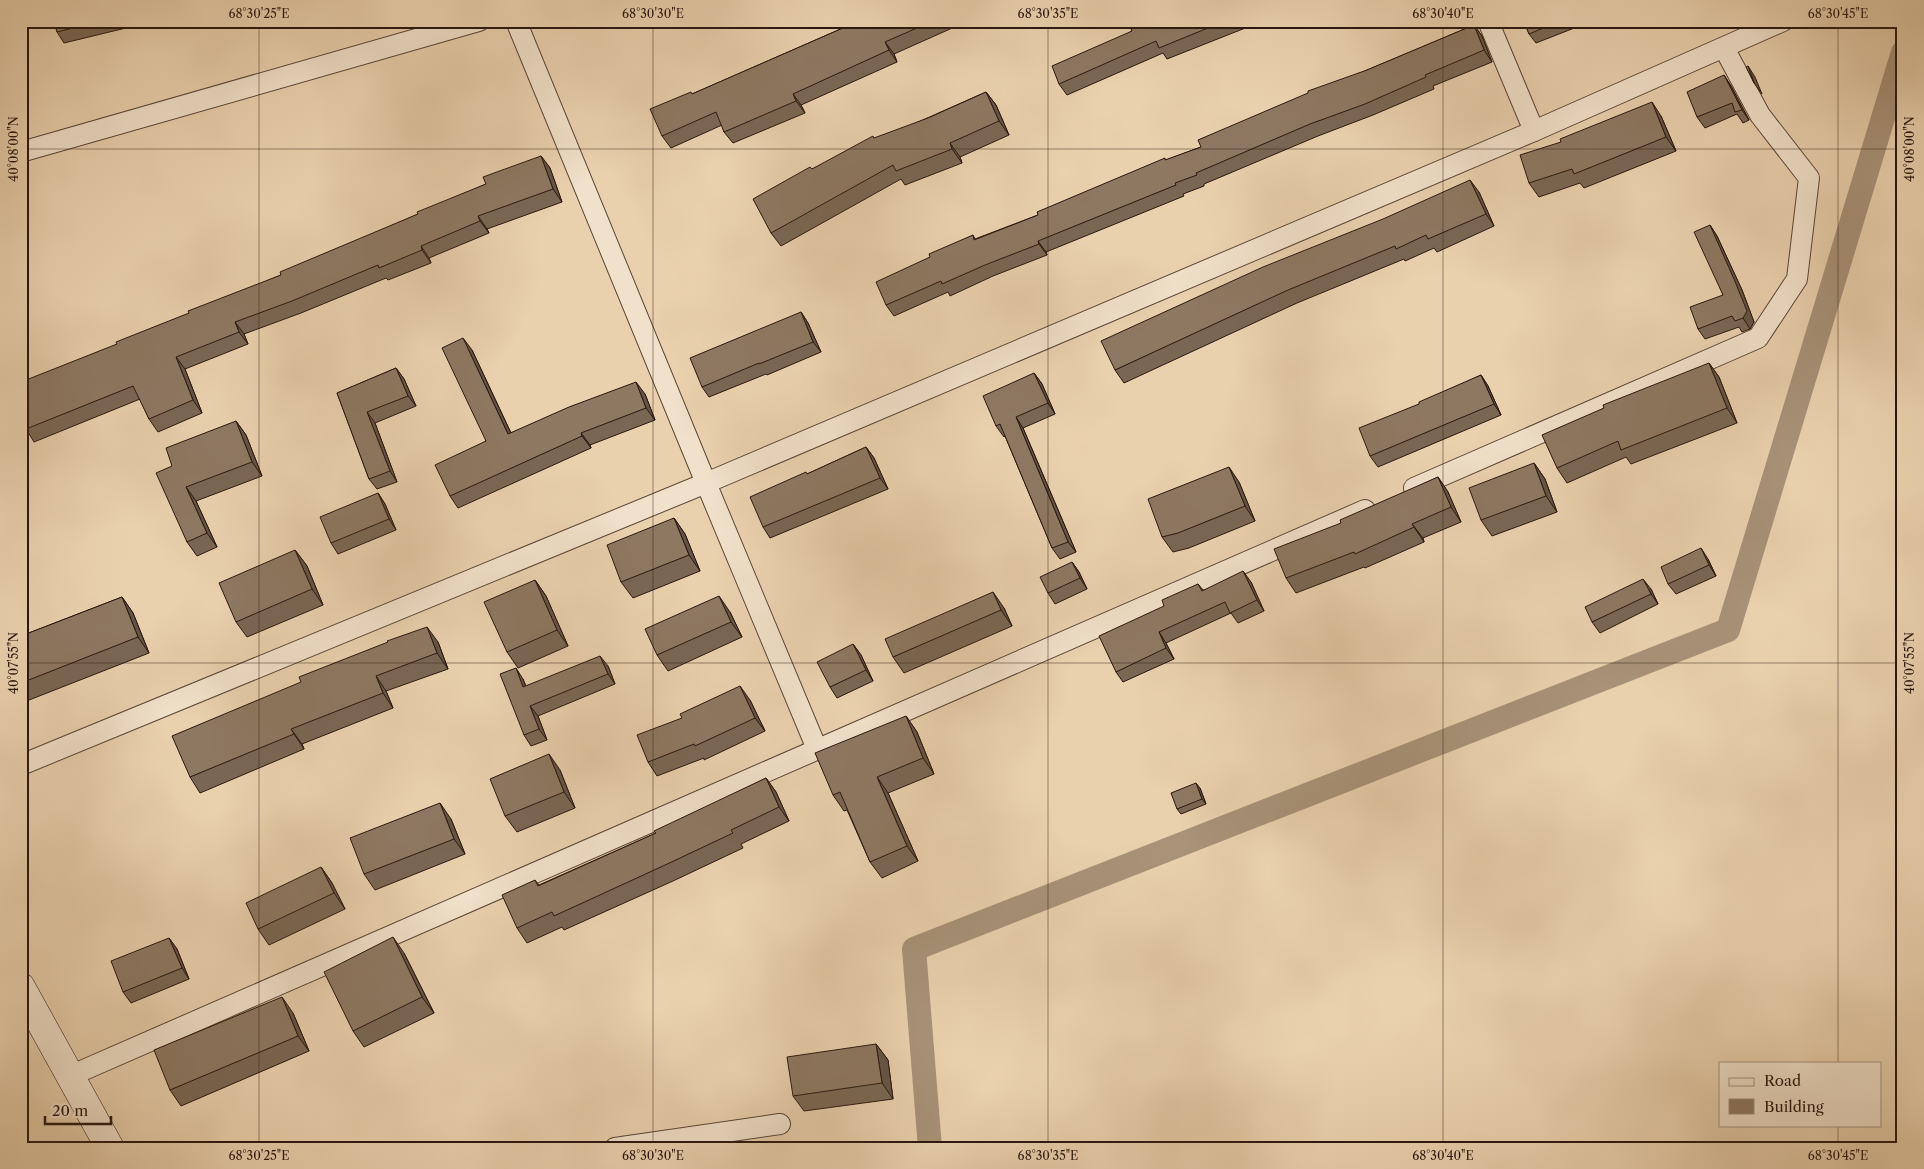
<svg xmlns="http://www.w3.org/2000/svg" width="1924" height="1169" font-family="'Libre Caslon Text',serif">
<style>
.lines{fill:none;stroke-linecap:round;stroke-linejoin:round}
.canal{stroke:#a89278;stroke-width:24}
.street-casing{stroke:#594638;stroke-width:22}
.secondary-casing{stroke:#291710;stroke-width:29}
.street{stroke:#f1e1ca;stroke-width:20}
.secondary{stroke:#f1e1ca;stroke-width:28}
.wall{fill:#796754;stroke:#291710}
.shaded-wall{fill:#635445;stroke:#291710}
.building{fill:#8d7862;stroke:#291710}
.ticks{fill:none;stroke:#291710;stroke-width:1;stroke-opacity:0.45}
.neatline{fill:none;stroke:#291710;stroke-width:2}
.ticks-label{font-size:12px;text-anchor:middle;fill:#291710}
</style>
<rect width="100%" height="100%" fill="#ead1ae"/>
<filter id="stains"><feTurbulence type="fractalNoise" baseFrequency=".004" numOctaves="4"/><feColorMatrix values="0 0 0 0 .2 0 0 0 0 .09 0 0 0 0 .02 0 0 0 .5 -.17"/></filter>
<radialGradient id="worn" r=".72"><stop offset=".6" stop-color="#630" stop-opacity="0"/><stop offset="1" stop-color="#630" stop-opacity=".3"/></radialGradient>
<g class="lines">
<path class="canal" d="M930,1148L914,949L1728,630L1903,52"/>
<defs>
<g id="street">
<path d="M516,21L706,483L1534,131"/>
<path d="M1488,21L1534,131L1783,21"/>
<path d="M21,152L479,21"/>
<path d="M1414,488L1758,338L1797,279L1809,178L1760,115L1724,48"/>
<path d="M21,765L706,483L817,749"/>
<path d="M70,1076L1365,510"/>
<path d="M615,1148L780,1124"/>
</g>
<path id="secondary" d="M21,987L110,1148"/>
</defs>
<use href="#street" class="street-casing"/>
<use href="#secondary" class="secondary-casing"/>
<use href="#street" class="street"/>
<use href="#secondary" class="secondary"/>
</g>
<g class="wall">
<path d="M54,21H128L130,27L64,43L57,32Z"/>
<path d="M385,21H398L387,24Z"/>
<path d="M859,21H968L894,54L897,62L801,105L805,113L733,143L724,132L722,125L671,148L662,136L692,94Z"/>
<path d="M1128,21H1151L1152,23L1155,21H1263L1167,59L1163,53L1067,95L1059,84L1132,31Z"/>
<path d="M1524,21H1581L1582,25L1536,43L1529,34Z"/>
<path d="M1474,25L1482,36L1492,62L1433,86L1434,89L1373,115L1318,136L1204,184V186L1183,194L1184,196L1046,252L1047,255L993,276L950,296L948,292L894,316L886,305L973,235L975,239L1038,215L1166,160L1201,147L1367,70Z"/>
<path d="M1724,75L1731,86L1749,120L1743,123L1737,114L1705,128L1697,117Z"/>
<path d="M986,92L996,105L1009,135L960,157L962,163L905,185L901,179L781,246L771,233L812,169Z"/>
<path d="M1661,116L1676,151L1584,188L1580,183L1539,197L1529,183Z"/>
<path d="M541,156L550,168L562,202L487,229L489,233L429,258L431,263L388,280L386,278L301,313L244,334L248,344L185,369L202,413L158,432L149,419L140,399L34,442L26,429L117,344L281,275L418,214L486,184Z"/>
<path d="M1479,192L1494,226L1437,252L1434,248L1405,261L1404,259L1297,303L1124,383L1115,370Z"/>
<path d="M1710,225L1717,236L1742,290L1754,322L1750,329L1742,332L1739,327L1705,339L1698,329L1723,295Z"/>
<path d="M801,312L808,323L821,352L767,375L766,374L709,397L702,387Z"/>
<path d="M472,350L511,433L645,394L655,420L590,445L591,448L458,508L450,496L486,441Z"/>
<path d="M1709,363L1719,377L1737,423L1631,464L1626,457L1567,483L1557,468Z"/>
<path d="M396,368L404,379L416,406L375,423L397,482L377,489L369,479L337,393Z"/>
<path d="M1034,373L1042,384L1055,414L1023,428L1076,552L1060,559L1052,548L1005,436L1004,437L996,426Z"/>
<path d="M1481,375L1488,386L1501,415L1378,467L1370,456L1419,404Z"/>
<path d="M236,421L246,435L262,476L196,501L217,547L197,556L187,542L172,466Z"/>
<path d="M866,447L874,458L888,489L770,538L763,527L807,474Z"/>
<path d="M1534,463L1545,479L1557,512L1492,536L1481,520Z"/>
<path d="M1438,477L1448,492L1461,522L1423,538L1424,542L1365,568L1364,567L1296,593L1286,578L1341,523Z"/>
<path d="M1239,482L1255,521L1189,548L1173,552L1162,537Z"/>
<path d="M378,493L385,504L396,530L338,554L331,543Z"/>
<path d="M674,518L685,534L700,571L633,598L621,582Z"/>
<path d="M295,550L307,566L323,605L247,637L236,622Z"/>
<path d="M1708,559L1716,576L1676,594L1668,584Z"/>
<path d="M1072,562L1079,572L1087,589L1055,604L1048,593Z"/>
<path d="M535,580L546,596L568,646L518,668L507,652Z"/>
<path d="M1251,582L1264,611L1238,623L1231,613L1166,643L1174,659L1123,682L1116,672L1164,606L1198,584L1203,590Z"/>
<path d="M1651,589L1658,604L1600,633L1592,622Z"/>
<path d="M122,597L133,613L149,653L24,702L21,698V636Z"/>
<path d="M1004,608L1012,626L904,673L893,657Z"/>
<path d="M730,612L742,637L668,671L657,655Z"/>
<path d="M438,642L448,669L386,691L393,708L302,744L304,749L200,793L190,777Z"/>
<path d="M853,644L861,655L873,681L837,698L830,687Z"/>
<path d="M608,666L615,684L538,716L547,740L531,746L524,735L523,679L526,686Z"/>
<path d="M750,700L765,731L704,760V758L657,776L648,762Z"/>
<path d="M906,716L917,732L934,774L888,793L918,861L882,878L870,862L847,810L844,811L833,795Z"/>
<path d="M560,770L575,808L517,832L505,816Z"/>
<path d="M766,778L776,792L789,821L741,844L743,848L673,881L564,930L562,927L527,943L517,928L535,880L539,885L656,833Z"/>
<path d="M1200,788L1206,804L1181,814L1177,809Z"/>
<path d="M451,819L465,854L375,890L364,874Z"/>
<path d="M321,867L332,883L345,909L269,945L258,929Z"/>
<path d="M169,938L177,949L189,979L131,1003L123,992Z"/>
<path d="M404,953L434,1013L364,1047L353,1031Z"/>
<path d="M293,1013L309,1051L181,1106L170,1090Z"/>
<path d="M876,1044L888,1060L893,1099L804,1111L793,1096Z"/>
</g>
<g class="shaded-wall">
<path d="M1474,25L1482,36L1492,62L1484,50Z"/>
<path d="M885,42L894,54L897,62L889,50Z"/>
<path d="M1748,66L1755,77L1762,94L1754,83Z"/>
<path d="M1724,75L1731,86L1749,120L1742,110Z"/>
<path d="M986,92L996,105L1009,135L999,121Z"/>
<path d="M793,94L801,105L805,113L796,101Z"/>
<path d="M1652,102L1661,116L1676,151L1666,137Z"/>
<path d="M950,143L960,157L962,163L952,149Z"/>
<path d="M541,156L550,168L562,202L553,189Z"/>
<path d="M1470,180L1479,192L1494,226L1486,214Z"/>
<path d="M478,216L487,229L489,233L480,221Z"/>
<path d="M1710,225L1717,236L1742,290L1754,322L1750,329L1743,318Z"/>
<path d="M1038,241L1046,252L1047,255L1039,244Z"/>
<path d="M421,246L429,258L431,263L422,250Z"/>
<path d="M801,312L808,323L821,352L813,342Z"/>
<path d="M235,322L244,334L248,344L239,332Z"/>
<path d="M463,338L472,350L517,446L508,434Z"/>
<path d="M176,357L185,369L202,413L193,400Z"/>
<path d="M1709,363L1719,377L1737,423L1727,408Z"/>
<path d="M396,368L404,379L416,406L408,396Z"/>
<path d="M1034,373L1042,384L1055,414L1048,403Z"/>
<path d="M1481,375L1488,386L1501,415L1494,404Z"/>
<path d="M636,382L645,394L655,420L646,408Z"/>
<path d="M367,412L375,423L397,482L390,471Z"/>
<path d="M1016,417L1023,428L1076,552L1068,542Z"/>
<path d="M236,421L246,435L262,476L252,462Z"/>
<path d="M581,433L590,445L591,448L582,436Z"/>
<path d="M866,447L874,458L888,489L880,478Z"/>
<path d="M1534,463L1545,479L1557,512L1546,496Z"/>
<path d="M1229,467L1239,482L1255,521L1245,506Z"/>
<path d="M1438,477L1448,492L1461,522L1451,507Z"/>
<path d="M186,487L196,501L217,547L207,533Z"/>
<path d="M378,493L385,504L396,530L389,519Z"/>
<path d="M674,518L685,534L700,571L689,555Z"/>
<path d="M1412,524L1423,538L1424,542Z"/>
<path d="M1701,548L1708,559L1716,576L1709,565Z"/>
<path d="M295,550L307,566L323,605L312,589Z"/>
<path d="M1072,562L1079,572L1087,589L1080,578Z"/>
<path d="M1243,571L1251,582L1264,611L1257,600Z"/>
<path d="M1643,579L1651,589L1658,604L1651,594Z"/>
<path d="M535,580L546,596L568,646L557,630Z"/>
<path d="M993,592L1004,608L1012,626L1001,610Z"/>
<path d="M719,596L730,612L742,637L731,622Z"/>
<path d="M122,597L133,613L149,653L138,637Z"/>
<path d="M427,627L438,642L448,669L437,653Z"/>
<path d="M1159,632L1166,643L1174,659L1166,648Z"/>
<path d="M853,644L861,655L873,681L866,670Z"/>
<path d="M600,656L608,666L615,684L608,674Z"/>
<path d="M516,668L523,679L530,698L523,687Z"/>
<path d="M376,676L386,691L393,708L383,693Z"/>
<path d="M740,686L750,700L765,731L755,718Z"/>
<path d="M530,706L538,716L547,740L539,729Z"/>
<path d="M906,716L917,732L934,774L923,758Z"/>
<path d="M291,729L302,744L304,749L294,734Z"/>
<path d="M549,754L560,770L575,808L564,792Z"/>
<path d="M877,777L888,793L918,861L907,846Z"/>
<path d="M766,778L776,792L789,821L779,807Z"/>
<path d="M1196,783L1200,788L1206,804L1202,799Z"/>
<path d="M440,803L451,819L465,854L454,839Z"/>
<path d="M321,867L332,883L345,909L334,893Z"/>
<path d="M393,937L404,953L434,1013L422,997Z"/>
<path d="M169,938L177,949L189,979L182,968Z"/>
<path d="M282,997L293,1013L309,1051L298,1036Z"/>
<path d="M876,1044L888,1060L893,1099L882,1083Z"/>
</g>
<g class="building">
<path d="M54,21H101L57,32Z"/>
<path d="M859,21H933L885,42L889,50L793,94L796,101L724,132L716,112L662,136L650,109L691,92L692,94Z"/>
<path d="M1128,21H1148L1149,24L1155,21H1225L1159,48L1156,41L1059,84L1052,66L1132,31Z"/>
<path d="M1524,21H1560L1529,34Z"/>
<path d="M1474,25L1484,50L1425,75L1426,77L1365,104L1310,124L1196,173L1197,175L1175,183L1176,185L1038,241L1039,244L985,265L942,284L941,281L886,305L876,282L930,257L929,254L973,235L974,240L1038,215L1037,212L1165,158V160L1201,147L1198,140L1308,93V91L1367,70Z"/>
<path d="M1748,66L1754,83L1746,67Z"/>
<path d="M1724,75L1742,110L1735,112L1732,103L1697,117L1687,92Z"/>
<path d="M986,92L999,121L950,143L952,149L896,171L893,165L771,233L753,199L810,167L812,169L873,136L874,138L928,118Z"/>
<path d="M1652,102L1666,137L1574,174L1572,169L1529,183L1520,155L1561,142L1560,139Z"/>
<path d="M541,156L553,189L478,216L480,221L421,246L422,250L379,268L378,265L292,301L235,322L239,332L176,357L193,400L149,419L133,386L26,429L21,418V382L117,344L116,342L189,313L188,311L281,275L280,272L418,214L417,212L486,184L483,177Z"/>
<path d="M1470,180L1486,214L1428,239L1426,235L1396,249L1395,246L1288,290L1115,370L1101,341L1263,267L1383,219Z"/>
<path d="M1710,225L1734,279L1747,311L1743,318L1735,321L1732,316L1698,329L1690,307L1723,295L1694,232Z"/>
<path d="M801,312L813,342L759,364V363L702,387L690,358Z"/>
<path d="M463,338L508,434L569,407L636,382L646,408L581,433L582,436L450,496L435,465L486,441L442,348Z"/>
<path d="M1709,363L1727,408L1621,450L1618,441L1557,468L1542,435L1604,408L1603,405Z"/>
<path d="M396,368L408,396L367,412L390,471L369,479L337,393Z"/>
<path d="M1034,373L1048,403L1016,417L1068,542L1052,548L1000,424L996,426L983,396Z"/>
<path d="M1481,375L1494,404L1370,456L1359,428L1419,404V402Z"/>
<path d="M236,421L252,462L186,487L207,533L187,542L156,473L172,466L166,448Z"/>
<path d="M866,447L880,478L763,527L750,497L806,472L807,474Z"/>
<path d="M1534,463L1546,496L1481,520L1469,488Z"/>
<path d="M1229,467L1245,506L1178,533L1162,537L1148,499Z"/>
<path d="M1438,477L1451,507L1412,524L1414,527L1355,554L1354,552L1286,578L1274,549L1341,523L1340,520Z"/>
<path d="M378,493L389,519L331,543L320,517Z"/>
<path d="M674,518L689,555L621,582L607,545Z"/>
<path d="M1701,548L1709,565L1668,584L1661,567Z"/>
<path d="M295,550L312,589L236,622L219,583Z"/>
<path d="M1072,562L1080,578L1048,593L1040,577Z"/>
<path d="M1243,571L1257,600L1230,613L1225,602L1159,632L1166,648L1116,672L1099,636L1164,606L1162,600L1198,584L1202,591Z"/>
<path d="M1643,579L1651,594L1592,622L1585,607Z"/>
<path d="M535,580L557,630L507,652L484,602Z"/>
<path d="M993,592L1001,610L893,657L885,639Z"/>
<path d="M719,596L731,622L657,655L645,629Z"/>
<path d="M122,597L138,637L21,683V636Z"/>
<path d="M427,627L437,653L376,676L383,693L291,729L294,734L190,777L172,736L301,682L299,677L388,642L387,641Z"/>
<path d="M853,644L866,670L830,687L817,662Z"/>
<path d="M600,656L608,674L530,706L539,729L524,735L500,674L516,668L523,687Z"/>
<path d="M740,686L755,718L695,746L694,744L648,762L637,735L682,718L680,714Z"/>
<path d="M906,716L923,758L877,777L907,846L870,862L840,792L833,795L815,753Z"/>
<path d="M549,754L564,792L505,816L490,779Z"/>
<path d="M766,778L779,807L731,830L733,833L663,866L554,916L552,912L517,928L502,895L535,880L538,886L656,833L654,831Z"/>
<path d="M1196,783L1202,799L1177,809L1171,793Z"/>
<path d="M440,803L454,839L364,874L350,838Z"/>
<path d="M321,867L334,893L258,929L246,903Z"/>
<path d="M393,937L422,997L353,1031L324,972Z"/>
<path d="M169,938L182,968L123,992L111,961Z"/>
<path d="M282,997L298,1036L170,1090L154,1050Z"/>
<path d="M876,1044L882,1083L793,1096L787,1057Z"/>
</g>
<path class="ticks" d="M259,21V1148M653,21V1148M1048,21V1148M1443,21V1148M1838,21V1063M21,149H1903M21,663H1903M1838,1125V1148"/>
<rect width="1924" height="1169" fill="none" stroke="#ead1ae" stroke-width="55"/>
<rect x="1719" y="1062" width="162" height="65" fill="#f1e1ca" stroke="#a19080"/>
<rect x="1729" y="1078" width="25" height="8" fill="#f1e1ca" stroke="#a19080"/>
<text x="1764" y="1086" font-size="15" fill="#291710">Road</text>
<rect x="1729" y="1099" width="25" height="15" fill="#8d7862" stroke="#a19080"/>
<text x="1764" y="1112" font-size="15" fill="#291710">Building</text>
<path d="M45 1116v8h66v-8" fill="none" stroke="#291710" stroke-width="2.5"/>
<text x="52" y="1116" font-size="15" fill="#291710" stroke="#f1e1ca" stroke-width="4" paint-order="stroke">20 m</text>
<rect x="28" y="28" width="1868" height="1114" class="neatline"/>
<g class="ticks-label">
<text x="259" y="18">68°30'25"E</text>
<text x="653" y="18">68°30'30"E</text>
<text x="1048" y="18">68°30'35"E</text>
<text x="1443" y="18">68°30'40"E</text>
<text x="1838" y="18">68°30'45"E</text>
<text transform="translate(14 149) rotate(-90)" y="4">40°08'00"N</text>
<text transform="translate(1910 149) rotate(-90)" y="4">40°08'00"N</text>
<text transform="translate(14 663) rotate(-90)" y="4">40°07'55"N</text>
<text transform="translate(1910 663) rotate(-90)" y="4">40°07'55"N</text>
<text x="259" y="1160">68°30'25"E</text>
<text x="653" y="1160">68°30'30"E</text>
<text x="1048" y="1160">68°30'35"E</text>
<text x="1443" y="1160">68°30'40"E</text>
<text x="1838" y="1160">68°30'45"E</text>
</g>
<rect width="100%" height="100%" filter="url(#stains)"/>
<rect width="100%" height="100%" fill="url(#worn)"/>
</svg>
